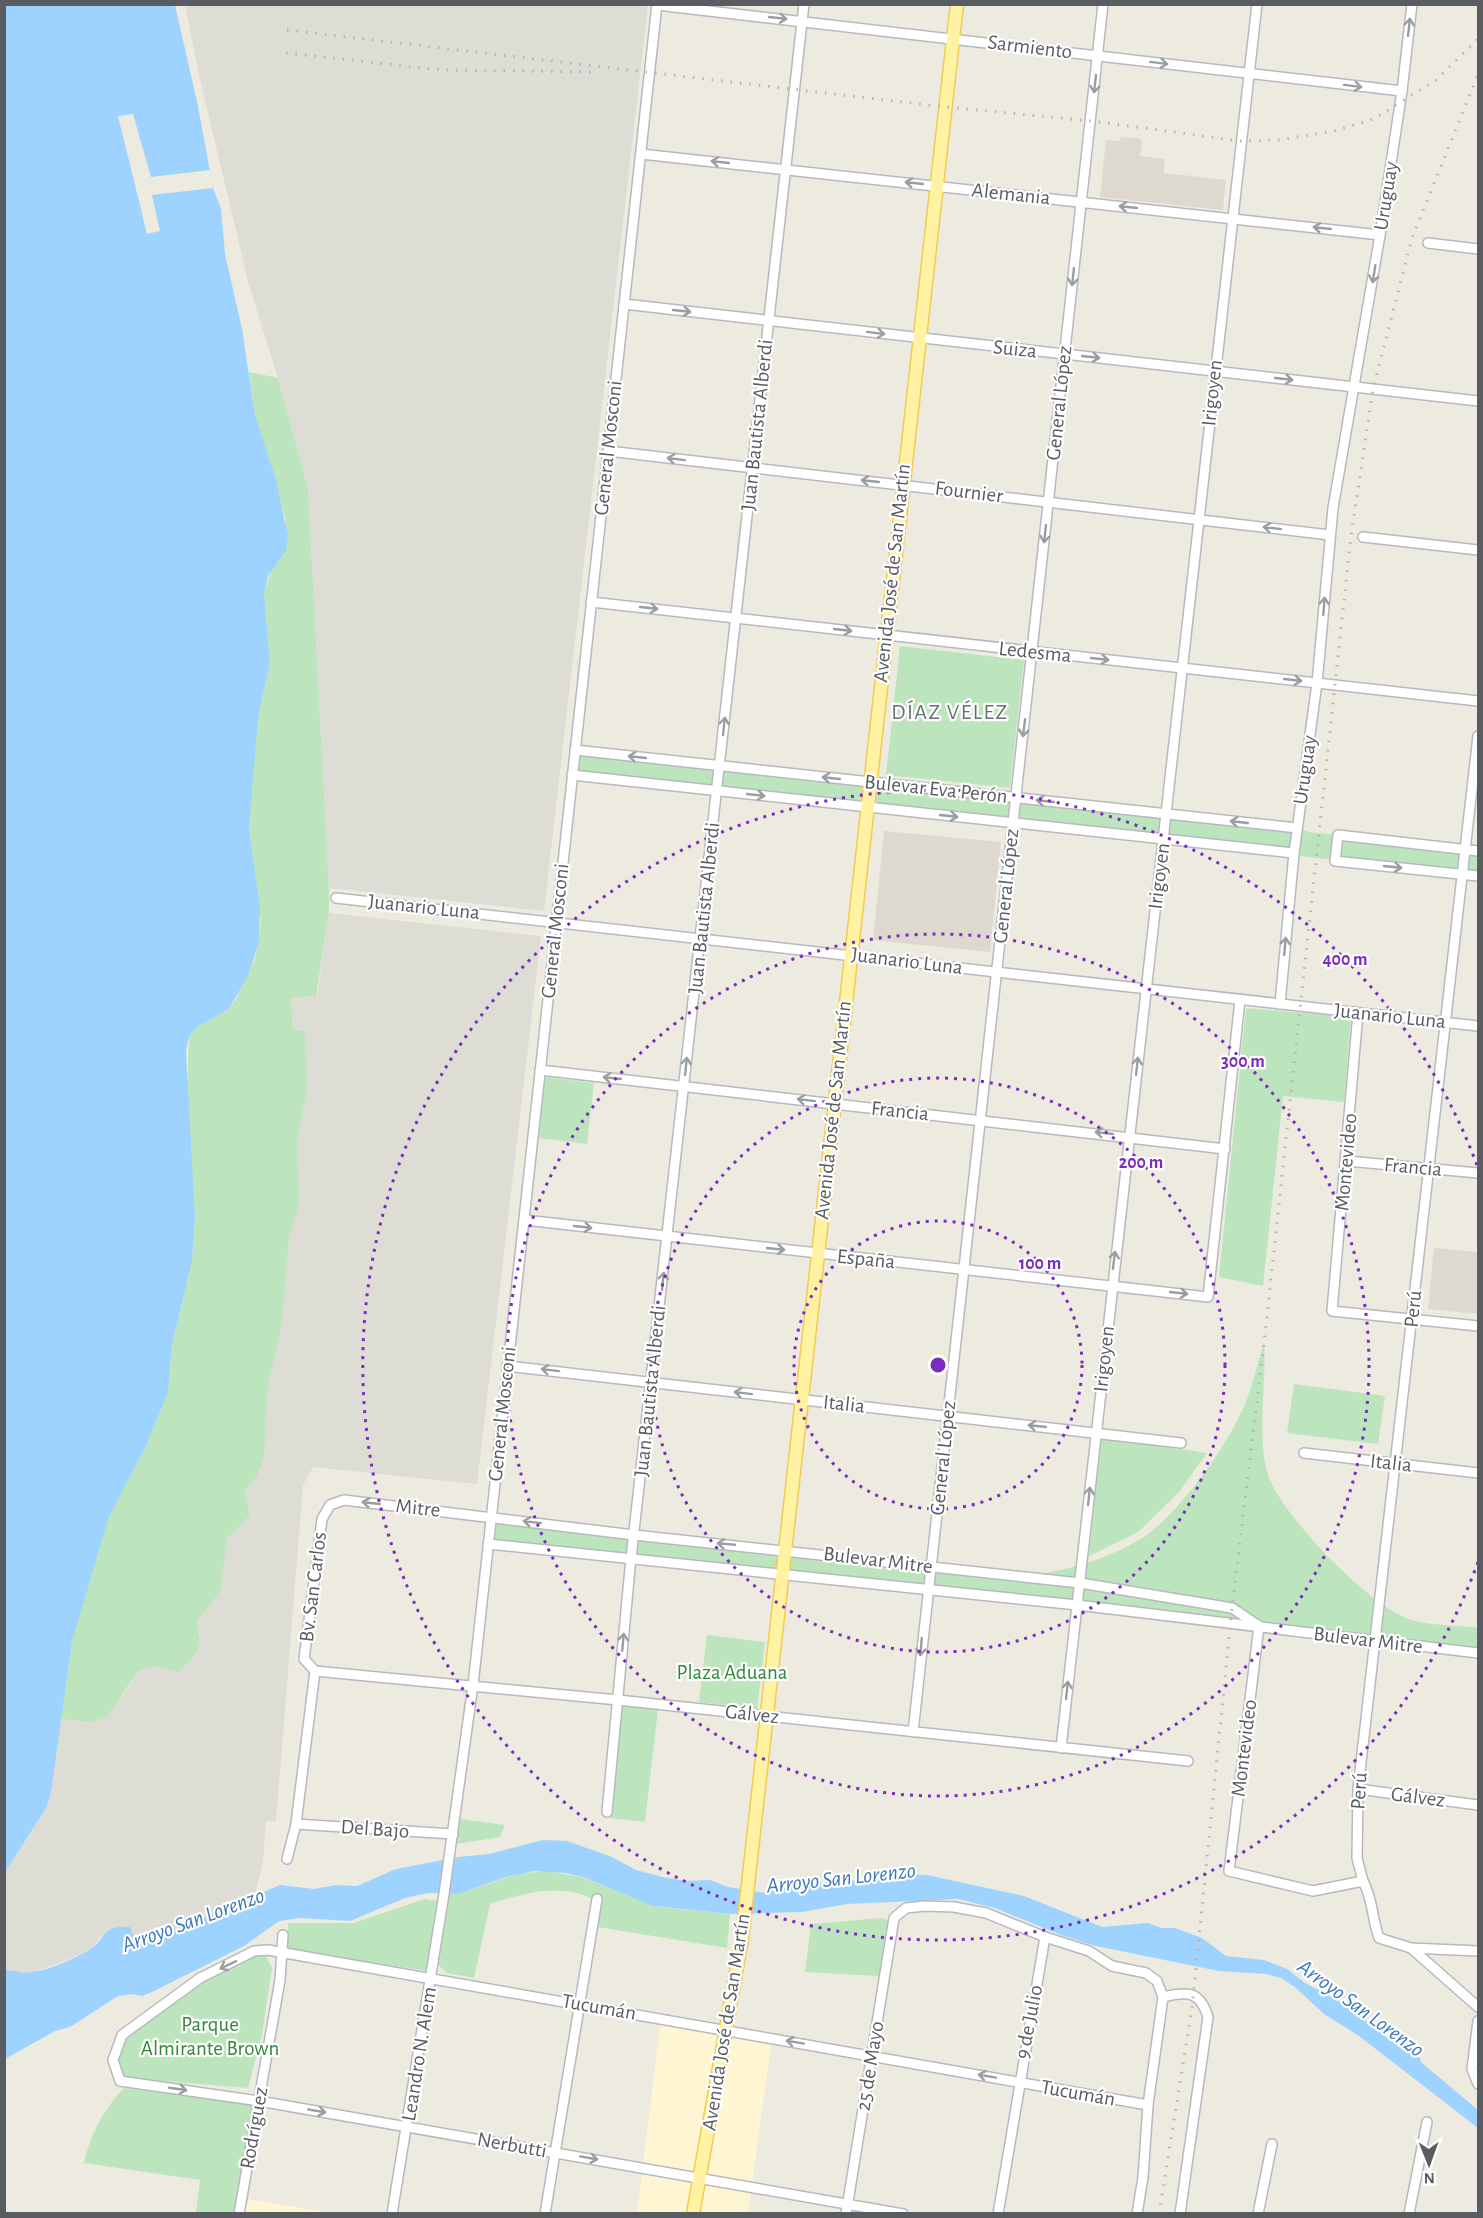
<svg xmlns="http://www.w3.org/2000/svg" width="1483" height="2218" font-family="'Alegreya Sans',sans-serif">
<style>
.commercial{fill:#fef6d3}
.industrial{fill:#dddcd5}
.education{fill:#ddd9cf}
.green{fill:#bce5bd}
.water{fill:#9ed2ff}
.pier{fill:#edeae0}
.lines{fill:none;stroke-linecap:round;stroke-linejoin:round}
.minor-casing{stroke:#b6b9be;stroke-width:12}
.major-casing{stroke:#f4cb52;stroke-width:15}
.minor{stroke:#fff;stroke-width:9}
.major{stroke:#fff3a3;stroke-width:12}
.rail{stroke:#b2b3b3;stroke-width:3;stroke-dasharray:1.5 8;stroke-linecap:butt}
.oneway{stroke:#9b9ea1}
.ring{fill:none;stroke:#7b2cbf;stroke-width:3;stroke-dasharray:3 6}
.labels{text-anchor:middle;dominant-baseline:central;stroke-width:4.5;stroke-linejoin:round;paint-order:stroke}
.street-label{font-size:21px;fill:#595d62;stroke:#fff}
.park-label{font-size:21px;fill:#338739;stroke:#fff}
.neighbourhood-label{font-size:22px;letter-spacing:1.5px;fill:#6a6f74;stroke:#fff}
.water-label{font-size:22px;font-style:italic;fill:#3c77bb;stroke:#fff}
.centre{fill:#7b2cbf;stroke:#fff;stroke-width:3}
.ring-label{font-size:18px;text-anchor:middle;font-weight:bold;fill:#7b2cbf;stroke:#fff;stroke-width:4.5;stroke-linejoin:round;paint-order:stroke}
</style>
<rect width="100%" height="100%" fill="#edeae0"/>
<g class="commercial">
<path d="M661,2018L772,2038L748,2213L637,2214Z"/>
<path d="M249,2199L330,2213H244Z"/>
</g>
<g class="industrial">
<path d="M185,5H648L544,911L329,888L308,488L278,378L249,285L199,75Z"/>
<path d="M329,913L541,936L477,1484L313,1467L303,1485L276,1821H266L263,1861L255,1894L192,1923L142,1941L101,1936L92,1948L62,1962L31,1973L5,1970L4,1872L46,1808L51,1793L61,1719L91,1722L122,1697L138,1671L154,1666L178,1672L201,1636L195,1621L207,1610L221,1589L227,1539L250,1515L245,1490L256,1478L267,1392L282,1325L289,1239L299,1205L297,1141L307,1090L304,1030L293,1029L291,998L317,996Z"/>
</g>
<g class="education">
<path d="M1121,137L1142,139L1140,156L1165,159L1164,173L1226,180L1223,210L1100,197L1106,140L1120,141Z"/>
<path d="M884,831L1001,842L990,952L873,940Z"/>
<path d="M1434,1248L1478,1252V1314L1428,1309Z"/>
</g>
<g class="green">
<path d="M249,372L278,378L308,488L329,888V913L316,996L291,998L293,1029L305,1031L307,1090L297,1141L299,1205L289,1239L282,1325L267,1392L264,1458L256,1478L245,1490L250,1515L227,1539L221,1589L207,1610L196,1621C205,1648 197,1654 178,1672L154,1666L138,1671L107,1717L91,1722L61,1719L72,1642L95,1554L108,1519L146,1446L168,1393L172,1344L192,1262L195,1218L187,1094L189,1036L197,1027L229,1009L236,999L255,959L261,922L249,828L253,757L258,718L270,663L264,594L286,520L255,415Z"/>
<path d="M900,646L1024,660L1010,788L886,775Z"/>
<path d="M575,750L1297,828L1309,832L1478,851V876L572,775Z"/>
<path d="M1246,1008L1351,1017L1344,1102L1283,1096L1263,1286L1219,1277Z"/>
<path d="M545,1077L594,1083L587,1144L539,1138Z"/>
<path d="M1264,1343C1267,1383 1255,1443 1270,1480C1286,1519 1373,1611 1415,1621C1435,1626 1458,1625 1478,1628V1653L488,1544L492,1516L1019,1576C1059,1573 1099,1562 1134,1543C1172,1523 1220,1456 1239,1417C1251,1395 1256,1367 1264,1343Z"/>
<path d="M1294,1384L1385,1396L1378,1444L1287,1433Z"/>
<path d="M1101,1438L1207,1453L1179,1492L1138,1532L1089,1556Z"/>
<path d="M707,1635L765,1642L757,1709L699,1702Z"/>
<path d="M621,1706L658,1709L645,1822L610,1818Z"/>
<path d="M459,1819L505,1825L500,1837L456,1844Z"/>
<path d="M546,1871L581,1877L658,1907L730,1914L727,1948L598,1927L602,1904C566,1881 527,1892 490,1904L474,1978L447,1973L437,1964L448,1894L470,1890L517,1874Z"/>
<path d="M424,1899L438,1901L428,1971L287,1950L288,1923H354Z"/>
<path d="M881,1918L889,1921L880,1976L805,1972L811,1924Z"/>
<path d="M266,1955L272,1968L262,2035L248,2088L123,2078L115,2059L122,2035C157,2010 224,1958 266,1955Z"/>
<path d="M124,2088L253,2106L234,2213H196L200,2180L84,2163C91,2133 103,2110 124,2088Z"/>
</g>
<g class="water">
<path d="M5,5H175L198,106L213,188L221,209L225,254L242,329L255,415L276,480L288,536L286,551L268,576L264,594L270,663L258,718L249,828L260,908L259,942L248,976L229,1009L197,1027L189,1036L186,1051L195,1218L192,1262L172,1344L168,1393L146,1446L108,1519L72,1642L51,1793L46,1808L5,1872Z"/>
<path d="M543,1840L567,1841L612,1857L636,1870L662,1877L687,1881L710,1880L728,1887L766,1893L784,1884L864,1880L879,1873L927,1875L1024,1896L1102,1927L1148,1923L1161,1928H1175L1202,1938L1226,1956L1264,1960L1287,1969L1305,1983L1346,2005L1391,2041L1399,2045H1413L1422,2063L1478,2110V2128L1359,2036L1324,2014L1295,1987L1281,1978L1266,1974L1219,1971L1096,1946L1061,1935L995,1908L958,1899L847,1904L802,1912L730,1914L653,1906L583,1877L565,1873L534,1871L506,1877L458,1894L428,1893L405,1898L350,1921L300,1918L279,1921L244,1946L152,1992L142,1996L131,1994L118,1996L70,2027L55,2031L5,2059V1970C13,1970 24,1974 32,1972C51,1970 72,1959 89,1950C107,1940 100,1925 130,1927L134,1938L142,1941L192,1923L280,1885L314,1889L336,1885L357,1886L396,1869L459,1857L489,1854Z"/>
</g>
<path class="pier" d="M133,114L151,177L210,170L213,188L152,195L160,231L147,234L118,116Z"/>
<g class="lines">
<defs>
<g id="minor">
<path d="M657,5L1402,91"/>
<path d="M641,154L1380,235"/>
<path d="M1428,243L1478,249"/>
<path d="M624,304L1478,401"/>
<path d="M608,451L1330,535"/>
<path d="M1363,537L1478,550"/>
<path d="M591,602L1478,701"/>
<path d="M575,750L1297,828"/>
<path d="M572,775L1294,853"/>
<path d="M1478,851L1338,835L1335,861L1478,876"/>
<path d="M336,898L1478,1026"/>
<path d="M1280,1004L1294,853L1317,683L1333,508L1380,235L1402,91L1412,4"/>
<path d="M1358,1013L1332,1311L1478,1326"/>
<path d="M540,1070L1225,1149"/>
<path d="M1347,1161L1478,1173"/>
<path d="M525,1220L1208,1297L1240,1000"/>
<path d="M507,1366L1181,1443"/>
<path d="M1304,1453L1478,1473"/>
<path d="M488,1544L1077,1605L1478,1653"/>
<path d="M1259,1626L1229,1871L1313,1891L1363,1881C1373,1899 1372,1919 1379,1938L1411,1948L1478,1951"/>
<path d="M315,1671L304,1659L322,1519L330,1505L344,1500L634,1535L1080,1583L1232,1608L1259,1626"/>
<path d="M315,1671L618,1700L1188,1761"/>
<path d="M913,1732L1103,4"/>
<path d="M1061,1748L1257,4"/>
<path d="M1358,1789L1478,1805"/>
<path d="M607,1812L631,1558L804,4"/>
<path d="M296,1824L453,1834"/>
<path d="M287,1859L296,1824L315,1671"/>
<path d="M1363,1881L1357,1858L1358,1789L1478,736"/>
<path d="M1411,1948L1478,2007"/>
<path d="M1163,1997C1188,1991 1200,1991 1208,2017L1180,2214"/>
<path d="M1478,2021L1472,2069L1478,2084"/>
<path d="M239,2214L280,1980L283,1935"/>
<path d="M392,2214L444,1894L473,1685L657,4"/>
<path d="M545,2214L597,1899"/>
<path d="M846,2214L894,1918L906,1908L925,1906L954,1907L986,1913L1045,1937L1089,1951L1112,1966L1146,1973L1157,1981L1163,1997L1148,2105L1143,2177L1137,2214"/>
<path d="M903,2214L259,2101L120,2081L113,2060L122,2035L200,1978L254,1951L268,1950L1148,2105"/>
<path d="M998,2214L1045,1937"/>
<path d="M1258,2214L1272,2144"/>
<path d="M1409,2214L1427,2122"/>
</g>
<path id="major" d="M693,2214L742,1939L957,4"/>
</defs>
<use href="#minor" class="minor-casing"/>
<use href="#major" class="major-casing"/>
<use href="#minor" class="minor"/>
<use href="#major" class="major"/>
<g class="rail">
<path d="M287,30L945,107L1091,121L1240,141L1279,140L1334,131L1374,119L1436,80L1478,39"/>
<path d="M286,53L442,70L592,72"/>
<path d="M1159,2214L1192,2008L1232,1608L1264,1343L1351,536L1373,389L1412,238L1478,74"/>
</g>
</g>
<defs><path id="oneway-shaft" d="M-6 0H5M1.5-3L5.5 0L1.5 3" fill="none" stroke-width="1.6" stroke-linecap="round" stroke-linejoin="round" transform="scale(1.5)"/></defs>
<g class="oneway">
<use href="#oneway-shaft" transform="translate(778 18) rotate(6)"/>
<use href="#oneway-shaft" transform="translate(1409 27) rotate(-84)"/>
<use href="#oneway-shaft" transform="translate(1159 63) rotate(7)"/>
<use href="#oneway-shaft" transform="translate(1095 84) rotate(96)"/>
<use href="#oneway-shaft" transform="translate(1353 86) rotate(7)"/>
<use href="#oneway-shaft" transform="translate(720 162) rotate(-174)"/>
<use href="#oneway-shaft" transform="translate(914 183) rotate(-174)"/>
<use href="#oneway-shaft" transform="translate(1128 207) rotate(-174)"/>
<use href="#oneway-shaft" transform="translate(1322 228) rotate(-174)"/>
<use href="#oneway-shaft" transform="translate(1374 274) rotate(99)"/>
<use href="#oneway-shaft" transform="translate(1073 277) rotate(96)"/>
<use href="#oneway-shaft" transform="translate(682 311) rotate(6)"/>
<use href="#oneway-shaft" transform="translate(876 333) rotate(7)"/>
<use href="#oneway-shaft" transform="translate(1091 357) rotate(6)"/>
<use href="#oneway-shaft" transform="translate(1284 379) rotate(6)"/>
<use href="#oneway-shaft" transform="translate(676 459) rotate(-173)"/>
<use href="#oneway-shaft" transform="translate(870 481) rotate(-174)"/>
<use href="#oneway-shaft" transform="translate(1272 528) rotate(-173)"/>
<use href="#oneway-shaft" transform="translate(1045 534) rotate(96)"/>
<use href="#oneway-shaft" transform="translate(1324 606) rotate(-85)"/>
<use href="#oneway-shaft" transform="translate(649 608) rotate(6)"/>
<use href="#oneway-shaft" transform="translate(843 630) rotate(6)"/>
<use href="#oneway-shaft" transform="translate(1100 659) rotate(6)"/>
<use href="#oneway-shaft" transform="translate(1293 680) rotate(6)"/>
<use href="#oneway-shaft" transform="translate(724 726) rotate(-84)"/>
<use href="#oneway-shaft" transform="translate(1024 728) rotate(97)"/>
<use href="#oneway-shaft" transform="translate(637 757) rotate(-174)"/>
<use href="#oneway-shaft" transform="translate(831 778) rotate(-174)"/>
<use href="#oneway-shaft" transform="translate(756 795) rotate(6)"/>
<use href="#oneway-shaft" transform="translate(1045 801) rotate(-174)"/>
<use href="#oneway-shaft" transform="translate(949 816) rotate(6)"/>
<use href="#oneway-shaft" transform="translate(1239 822) rotate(-174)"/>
<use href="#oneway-shaft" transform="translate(1393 867) rotate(6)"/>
<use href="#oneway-shaft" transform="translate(1285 946) rotate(-85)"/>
<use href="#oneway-shaft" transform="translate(686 1066) rotate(-84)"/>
<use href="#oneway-shaft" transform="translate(1137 1066) rotate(-84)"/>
<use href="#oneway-shaft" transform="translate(612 1078) rotate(-174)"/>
<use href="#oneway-shaft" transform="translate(806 1100) rotate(-173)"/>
<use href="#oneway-shaft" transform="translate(1104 1133) rotate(-174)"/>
<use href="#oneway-shaft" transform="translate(583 1227) rotate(6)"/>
<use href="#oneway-shaft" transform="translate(776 1249) rotate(6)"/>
<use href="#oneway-shaft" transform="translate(1114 1260) rotate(-83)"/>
<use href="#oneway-shaft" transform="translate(663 1281) rotate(-84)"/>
<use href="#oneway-shaft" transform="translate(1179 1293) rotate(6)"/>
<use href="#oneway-shaft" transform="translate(550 1370) rotate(-173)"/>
<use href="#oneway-shaft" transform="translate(743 1393) rotate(-173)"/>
<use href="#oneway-shaft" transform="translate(1037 1426) rotate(-174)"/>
<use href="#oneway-shaft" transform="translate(1089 1496) rotate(-84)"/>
<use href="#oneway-shaft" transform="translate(371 1503) rotate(-174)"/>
<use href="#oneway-shaft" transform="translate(532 1522) rotate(-173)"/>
<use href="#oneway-shaft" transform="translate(726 1544) rotate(-175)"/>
<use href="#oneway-shaft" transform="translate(623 1642) rotate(-85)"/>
<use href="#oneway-shaft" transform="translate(921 1647) rotate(95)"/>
<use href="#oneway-shaft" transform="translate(1067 1690) rotate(-84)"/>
<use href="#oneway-shaft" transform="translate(228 1965) rotate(154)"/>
<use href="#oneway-shaft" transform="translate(795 2042) rotate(-170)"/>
<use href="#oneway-shaft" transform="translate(987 2076) rotate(-170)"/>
<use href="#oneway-shaft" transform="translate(178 2089) rotate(8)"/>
<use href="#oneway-shaft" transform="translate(317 2111) rotate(10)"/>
<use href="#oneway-shaft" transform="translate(589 2158) rotate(10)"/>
</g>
<g class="ring">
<circle cx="938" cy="1365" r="144"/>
<circle cx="938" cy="1365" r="287"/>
<circle cx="938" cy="1365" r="431"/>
<path d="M1478 1562A575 575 0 1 1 1478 1168"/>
</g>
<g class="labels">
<g class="street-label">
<text transform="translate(1030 47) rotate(7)">Sarmiento</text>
<text transform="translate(1011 194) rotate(6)">Alemania</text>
<text transform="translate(1386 196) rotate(-81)">Uruguay</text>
<text transform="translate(1015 349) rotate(6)">Suiza</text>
<text transform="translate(1212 393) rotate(-84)">Irigoyen</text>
<text transform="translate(1059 403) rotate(-84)">General López</text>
<text transform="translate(757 425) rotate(-84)">Juan Bautista Alberdi</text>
<text transform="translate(608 448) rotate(-84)">General Mosconi</text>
<text transform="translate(969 492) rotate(7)">Fournier</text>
<text transform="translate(892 573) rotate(-84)">Avenida José de San Martín</text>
<text transform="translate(1035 652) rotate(6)">Ledesma</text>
<text transform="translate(1305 770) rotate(-82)">Uruguay</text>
<text transform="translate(936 789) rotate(6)">Bulevar Eva Perón</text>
<text transform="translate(1159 876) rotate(-83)">Irigoyen</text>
<text transform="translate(1006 886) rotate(-84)">General López</text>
<text transform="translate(424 907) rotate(6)">Juanario Luna</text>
<text transform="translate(704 908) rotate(-84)">Juan Bautista Alberdi</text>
<text transform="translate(555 931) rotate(-84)">General Mosconi</text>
<text transform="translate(907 961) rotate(7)">Juanario Luna</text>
<text transform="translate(1390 1016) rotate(6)">Juanario Luna</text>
<text transform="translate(833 1110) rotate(-84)">Avenida José de San Martín</text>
<text transform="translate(900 1111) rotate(6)">Francia</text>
<text transform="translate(1346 1162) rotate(-85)">Montevideo</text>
<text transform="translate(1413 1167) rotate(5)">Francia</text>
<text transform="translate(866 1259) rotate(6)">España</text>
<text transform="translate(1413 1309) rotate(-84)">Perú</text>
<text transform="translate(1104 1359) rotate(-84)">Irigoyen</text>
<text transform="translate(650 1391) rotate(-84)">Juan Bautista Alberdi</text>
<text transform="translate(844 1404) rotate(6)">Italia</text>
<text transform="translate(502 1414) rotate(-84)">General Mosconi</text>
<text transform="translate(943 1458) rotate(-84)">General López</text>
<text transform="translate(1391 1463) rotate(6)">Italia</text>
<text transform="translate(418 1508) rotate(6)">Mitre</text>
<text transform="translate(878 1560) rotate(7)">Bulevar Mitre</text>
<text transform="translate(313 1587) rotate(-83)">Bv. San Carlos</text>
<text transform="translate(1368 1640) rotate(7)">Bulevar Mitre</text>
<text transform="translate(752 1714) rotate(6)">Gálvez</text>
<text transform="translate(1244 1748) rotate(-83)">Montevideo</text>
<text transform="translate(1359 1791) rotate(-86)">Perú</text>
<text transform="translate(1418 1797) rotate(7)">Gálvez</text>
<text transform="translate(375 1829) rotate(4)">Del Bajo</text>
<text transform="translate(599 2007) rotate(10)">Tucumán</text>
<text transform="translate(726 2022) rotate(-81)">Avenida José de San Martín</text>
<text transform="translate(1029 2022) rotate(-79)">9 de Julio</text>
<text transform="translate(419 2054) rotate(-81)">Leandro N. Alem</text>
<text transform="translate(870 2066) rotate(-81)">25 de Mayo</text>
<text transform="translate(1078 2093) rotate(10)">Tucumán</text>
<text transform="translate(254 2128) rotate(-80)">Rodríguez</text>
<text transform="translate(512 2145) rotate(10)">Nerbutti</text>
</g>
<g class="park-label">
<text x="732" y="1672">Plaza Aduana</text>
<text x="210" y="2024">Parque<tspan x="210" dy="24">Almirante Brown</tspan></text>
</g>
<g class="neighbourhood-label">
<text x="950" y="712">DÍAZ VÉLEZ</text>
</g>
<g class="water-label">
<text transform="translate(841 1878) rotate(-6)">Arroyo San Lorenzo</text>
<text transform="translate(193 1920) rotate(-20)">Arroyo San Lorenzo</text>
<text transform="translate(1361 2008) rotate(36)">Arroyo San Lorenzo</text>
</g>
</g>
<circle cx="938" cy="1365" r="9" class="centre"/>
<g class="ring-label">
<text x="1345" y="965">400 m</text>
<text x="1243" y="1067">300 m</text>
<text x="1141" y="1168">200 m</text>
<text x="1040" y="1269">100 m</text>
</g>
<rect width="1483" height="2218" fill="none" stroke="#595d62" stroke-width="12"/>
<g transform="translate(1429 2164) rotate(179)" stroke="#ffffff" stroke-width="4.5" paint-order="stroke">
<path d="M0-4.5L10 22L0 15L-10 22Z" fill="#595d62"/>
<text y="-9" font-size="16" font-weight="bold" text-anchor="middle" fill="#595d62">N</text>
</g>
</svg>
